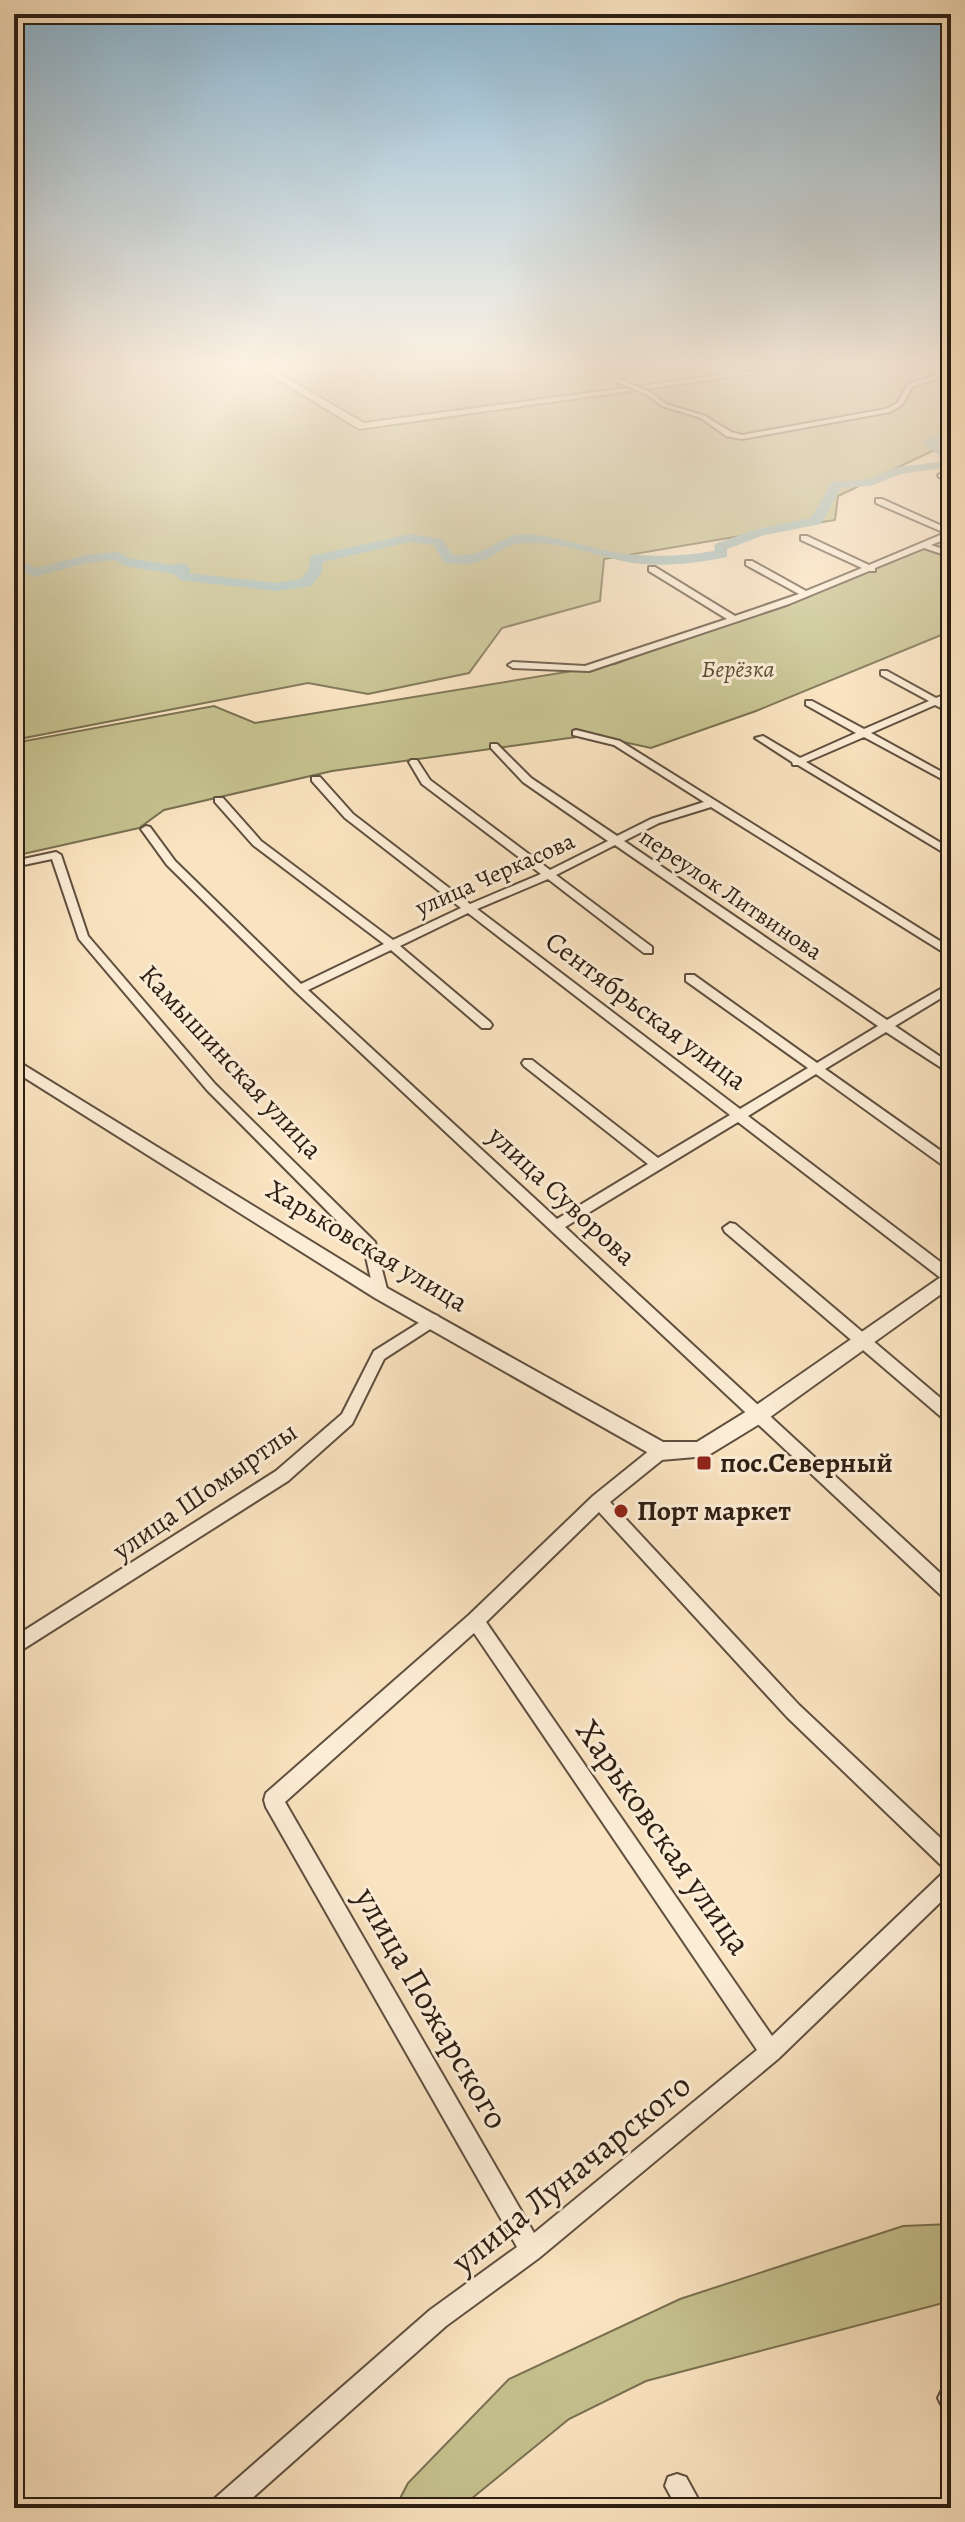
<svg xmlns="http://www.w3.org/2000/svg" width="965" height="2522" font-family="Alegreya,serif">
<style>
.green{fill:#c5c18e;stroke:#797051;stroke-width:2}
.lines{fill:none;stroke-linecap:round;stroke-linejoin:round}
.river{fill:#a1bdbb;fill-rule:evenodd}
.minor-casing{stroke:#60503f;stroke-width:4}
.tertiary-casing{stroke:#60503f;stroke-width:4}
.minor{fill:#fcedd6;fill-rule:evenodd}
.tertiary{fill:#fcedd6;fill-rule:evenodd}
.poi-dot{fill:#8f2418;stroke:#fcedd6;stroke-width:3}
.labels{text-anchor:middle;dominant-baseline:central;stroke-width:6;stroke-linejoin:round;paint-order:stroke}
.far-park-label{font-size:24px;font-style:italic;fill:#5b5039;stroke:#fcedd6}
.far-street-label{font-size:24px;fill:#2d1f14;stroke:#fcedd6}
.street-label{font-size:28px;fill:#2d1f14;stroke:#fcedd6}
.poi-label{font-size:28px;font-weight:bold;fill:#2d1f14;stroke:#fcedd6;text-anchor:start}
.near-street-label{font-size:34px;fill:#2d1f14;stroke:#fcedd6}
</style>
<rect width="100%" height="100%" fill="#fae3c0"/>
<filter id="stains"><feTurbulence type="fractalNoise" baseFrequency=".0025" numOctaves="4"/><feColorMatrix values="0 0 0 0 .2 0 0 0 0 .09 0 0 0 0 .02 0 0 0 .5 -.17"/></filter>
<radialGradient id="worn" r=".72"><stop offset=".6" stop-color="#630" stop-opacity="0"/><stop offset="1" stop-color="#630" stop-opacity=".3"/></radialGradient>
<g class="green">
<path d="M14,363H249L359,430L837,363H951V442L838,496L835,520L604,559L600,601L502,628L469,673L368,694L308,683L14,740Z"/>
<path d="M263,363H803L364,422Z"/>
<path d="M951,538V631L756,711L651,748L591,735L332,771L164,810L139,828L14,856V743L214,706L255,723L615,664Z"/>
<path d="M951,2224V2301L646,2381L569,2419L460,2508H395L408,2483L509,2379L680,2299L903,2226Z"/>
</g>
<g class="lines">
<path class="river" d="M951,431V439L937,443L951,453L949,467L901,474L870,486L841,488L821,524L765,535L727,549V557C695,564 654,568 622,561C591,554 558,541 525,543C494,544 492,572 444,562L433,545L410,542L323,562L322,572L311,586L275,591L180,580L174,574L125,566L115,560L87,563L34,577L14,568V558L36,568L86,555L118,552L129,558L171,565L184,563L191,569L189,573L275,583L301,579L308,571L311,556L410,534L442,539L453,555C488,558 499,534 523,534C559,535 592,550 627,554C655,557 686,556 714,551L715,544L757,529L811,518L832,482L869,479L898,467L939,462L940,456L922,442Z"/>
<defs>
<g id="minor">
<path d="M606,369H610L621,380L650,392L666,404L705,416L731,432L742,435L886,409L897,403L908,384L951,370V374L913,386L902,405L890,412L742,439L726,436L701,418L662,406L646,394L617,382Z"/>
<path d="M942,473L951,476V481L939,477L938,475Z"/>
<path d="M876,499H882L951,530V537L931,545L951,552V557L924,548L875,568V571H869L789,604L589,671L513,668L508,665L513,662L585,666L727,619L649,571V567H655L735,616L799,594L746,565V561H752L806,591L862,568L801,540V536H807L869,565L945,533L876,503Z"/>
<path d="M944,647H951V653L944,651Z"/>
<path d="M881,671H887L936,698L951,692V698L943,702L951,706V713L935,705L871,733L951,777V784L864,737L806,762L951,849V857L798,765H793L792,762L755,738L763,736L800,758L856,733L806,705V701H812L864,729L929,701L881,675Z"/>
<path d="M576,730L620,741L951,948V957L711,807L659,823L624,841L887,1020L951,983V992L895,1026L951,1064V1074L886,1032L825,1069L951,1158V1168L945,1167L816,1074L748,1116L951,1270V1283L946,1282L738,1122L565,1227L951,1583V1602L945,1599L296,992L167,865L141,829L146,826L150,827L175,861L301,984L384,944L253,845L215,802V798H223L261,841L393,940L461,908L345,818L312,781V777H320L353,814L470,904L541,874L422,784L409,762L411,760H417L430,780L550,870L608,841L523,782L491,748V744H497L531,778L617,836L651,819L704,802L614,745L573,735V731ZM615,845L878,1026L817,1063L694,975H686V981L808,1068L740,1109L477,909L548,879L644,953H652V947L556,875ZM468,913L730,1115L658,1158L532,1060H524L522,1063L524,1066L648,1164L557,1219L308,990L391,950L482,1028H490L492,1025L490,1022L400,946Z"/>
<path d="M56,852L61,855L88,936L215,1084L375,1242L388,1293L386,1297H376L374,1293L364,1248L207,1090L79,939L52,859L14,867V861Z"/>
<path d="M730,1223L735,1224L951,1407V1422L946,1421L725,1232L723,1228Z"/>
<path d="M433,1314L438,1316L440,1320L438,1324L384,1359L352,1424L288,1481L14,1655V1637L276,1471L342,1414L374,1351Z"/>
<path d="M661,1444L667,1446L669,1451L667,1456L610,1502L799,1705L951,1848V1892L778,2059L539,2258L446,2326L241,2508H211L214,2499L430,2310L517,2247L266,1807L264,1800L266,1793L469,1615L593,1496L655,1446ZM599,1512L787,1717L944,1868L950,1870L944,1872L772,2036L486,1622ZM474,1633L757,2050L534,2233L285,1802Z"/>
<path d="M950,2386H951V2410L942,2406L938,2398L942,2390Z"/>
<path d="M677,2474L686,2477L703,2508H677L665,2486L668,2477Z"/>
</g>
<path id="tertiary" d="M14,1059L387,1288L663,1442H697L752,1408L951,1270V1287L766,1420L707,1456L661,1460L375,1298L14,1071Z"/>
</defs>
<use href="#minor" class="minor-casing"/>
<use href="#tertiary" class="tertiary-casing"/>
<use href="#minor" class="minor"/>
<use href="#tertiary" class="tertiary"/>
</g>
<linearGradient id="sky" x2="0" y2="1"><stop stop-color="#8bb8d6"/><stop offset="0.51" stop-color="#fdf2e3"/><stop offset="1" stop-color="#fdf2e3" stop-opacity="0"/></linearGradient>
<rect width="965" height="716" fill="url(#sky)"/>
<g class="poi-dot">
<rect x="696" y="1455" width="16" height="16" rx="4"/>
<circle cx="621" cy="1511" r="8"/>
</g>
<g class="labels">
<g class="far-park-label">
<text x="738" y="669">Берёзка</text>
</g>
<g class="far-street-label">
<text transform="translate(495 874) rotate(-24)">улица Черкасова</text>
<text transform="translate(731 894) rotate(34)">переулок Литвинова</text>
</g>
<g class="street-label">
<text transform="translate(646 1011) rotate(37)">Сентябрьская улица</text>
<text transform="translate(231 1062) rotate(47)">Камышинская улица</text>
<text transform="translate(562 1196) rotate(43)">улица Суворова</text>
<text transform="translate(367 1246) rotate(31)">Харьковская улица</text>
<text transform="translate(205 1491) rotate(-35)">улица Шомыртлы</text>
</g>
<g class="poi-label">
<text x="720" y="1463">пос.Северный</text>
<text x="637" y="1511">Порт маркет</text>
</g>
<g class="near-street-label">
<text transform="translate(664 1837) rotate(55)">Харьковская улица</text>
<text transform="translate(432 2008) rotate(60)">улица Пожарского</text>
<text transform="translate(571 2173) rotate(-39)">улица Луначарского</text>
</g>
</g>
<rect width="965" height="2522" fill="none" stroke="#fae3c0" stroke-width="48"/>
<rect x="16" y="16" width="933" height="2490" fill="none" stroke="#2d1f14" stroke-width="4"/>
<rect x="24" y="24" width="917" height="2474" fill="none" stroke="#2d1f14" stroke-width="2"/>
<rect width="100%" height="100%" filter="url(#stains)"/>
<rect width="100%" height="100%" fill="url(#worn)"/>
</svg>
